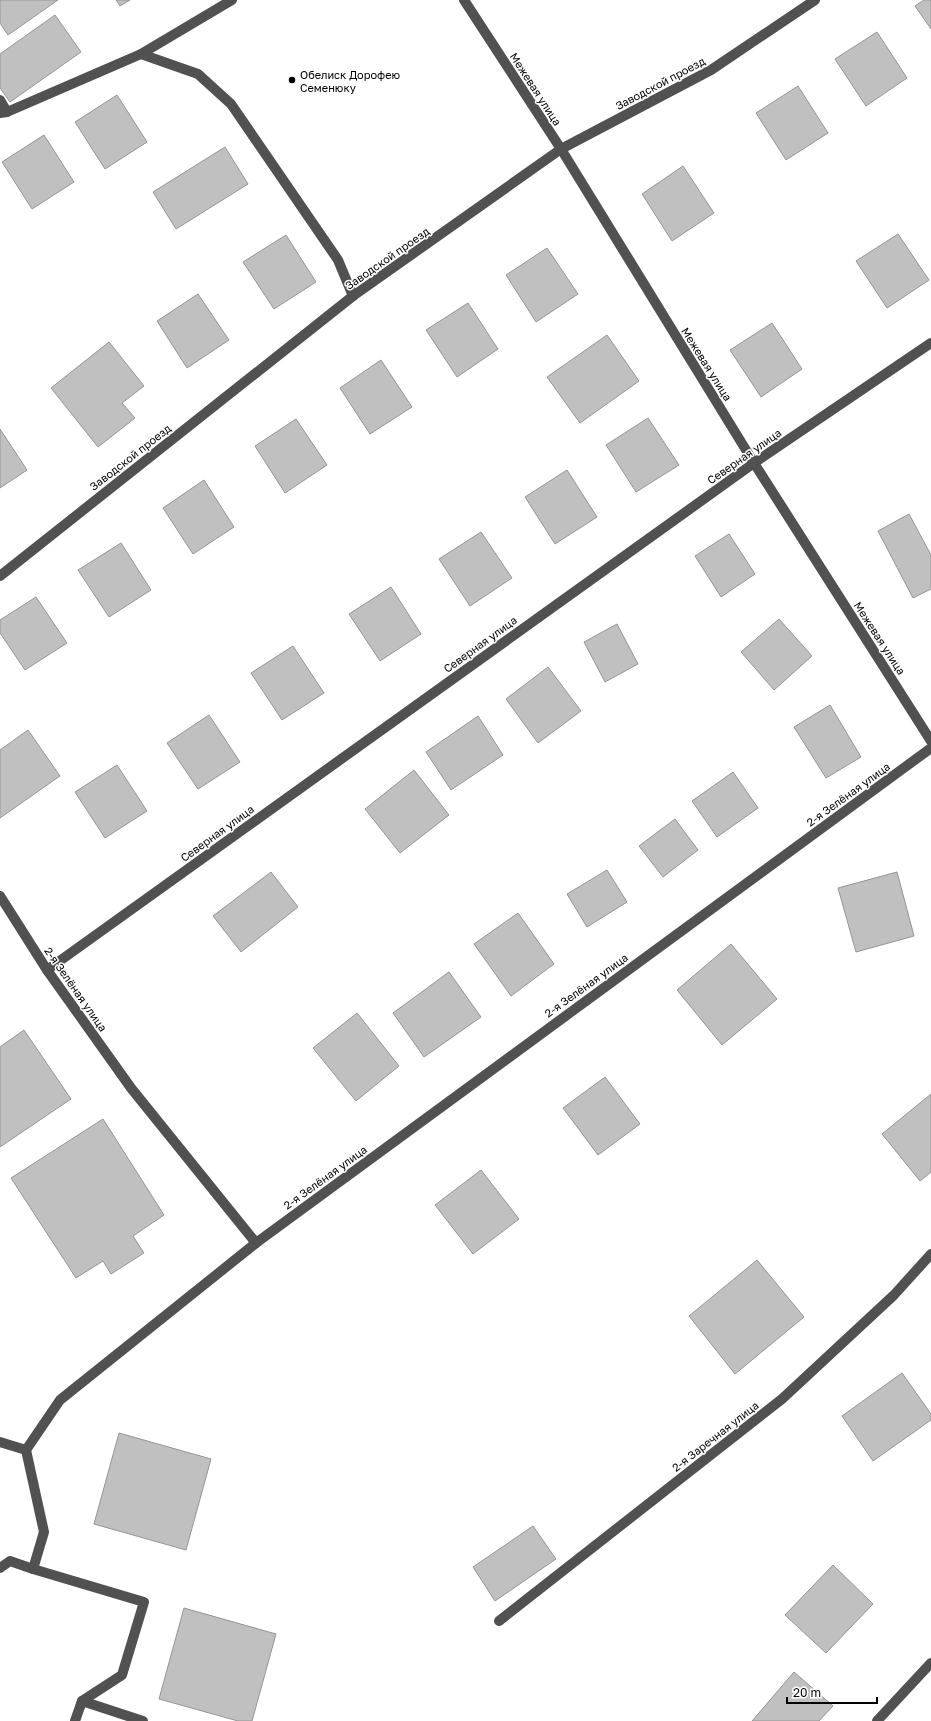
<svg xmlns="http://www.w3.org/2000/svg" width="931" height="1721" font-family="'Golos Text',sans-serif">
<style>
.building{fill:#c0c0c0;stroke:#959595}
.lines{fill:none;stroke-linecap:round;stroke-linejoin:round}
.minor{stroke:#515151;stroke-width:10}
.poi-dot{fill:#000;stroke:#fff;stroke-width:1.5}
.labels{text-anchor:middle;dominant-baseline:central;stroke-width:3;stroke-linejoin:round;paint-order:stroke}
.poi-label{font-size:11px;fill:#000;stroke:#fff;text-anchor:start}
.street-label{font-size:11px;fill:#000;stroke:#fff}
</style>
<rect width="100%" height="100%" fill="#fff"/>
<g class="building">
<path d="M0,0H58L8,35L0,23Z"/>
<path d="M116,0H130L120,6Z"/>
<path d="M924,0H931V29L915,6Z"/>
<path d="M55,15L81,52L10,102L0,88V54Z"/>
<path d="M877,32L907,78L866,106L835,59Z"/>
<path d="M798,86L828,133L786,160L756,113Z"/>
<path d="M117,95L147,142L105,169L75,122Z"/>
<path d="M44,135L74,182L32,209L2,162Z"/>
<path d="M225,147L248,184L176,229L153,192Z"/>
<path d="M683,166L714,213L672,241L642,194Z"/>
<path d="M898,234L929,280L887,308L856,261Z"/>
<path d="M286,235L316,282L274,309L243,262Z"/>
<path d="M547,248L578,294L536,322L506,275Z"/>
<path d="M198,294L229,340L187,368L157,321Z"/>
<path d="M468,303L498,349L457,377L426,330Z"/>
<path d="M772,323L802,369L761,397L730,350Z"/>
<path d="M607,335L639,381L580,423L547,377Z"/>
<path d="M109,342L144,386L122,403L135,418L98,447L51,388Z"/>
<path d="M381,360L412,407L370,434L340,388Z"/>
<path d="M648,418L679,465L636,492L606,445Z"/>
<path d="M296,419L327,465L285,493L255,446Z"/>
<path d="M0,429L27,470L0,488Z"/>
<path d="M567,470L597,517L555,544L525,497Z"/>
<path d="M204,480L234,527L193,554L163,508Z"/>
<path d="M909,514L931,555V589L913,598L878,531Z"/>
<path d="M481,532L512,578L470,606L439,559Z"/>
<path d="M729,534L755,574L721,597L695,556Z"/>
<path d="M121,543L151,590L109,617L78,570Z"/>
<path d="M391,587L421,634L380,661L349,614Z"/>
<path d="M36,597L67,643L25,670L0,633V620Z"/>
<path d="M779,619L812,656L774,690L741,652Z"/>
<path d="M617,624L638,664L605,682L584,642Z"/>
<path d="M293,646L324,693L282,720L251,673Z"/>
<path d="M548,667L581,711L538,743L506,699Z"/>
<path d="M830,705L861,757L826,778L794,727Z"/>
<path d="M209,715L240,762L198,789L167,743Z"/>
<path d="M478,716L503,755L451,790L426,752Z"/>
<path d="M28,730L60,776L0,818V750Z"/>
<path d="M117,765L147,811L105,838L75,792Z"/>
<path d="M414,770L449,815L400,853L365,809Z"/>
<path d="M733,772L758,808L717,837L692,801Z"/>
<path d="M675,819L698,850L663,877L639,846Z"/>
<path d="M607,870L627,902L587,927L567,894Z"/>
<path d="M271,872L298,907L241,952L213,916Z"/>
<path d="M897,872L914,936L856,952L838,888Z"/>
<path d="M518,913L554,964L511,996L474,944Z"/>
<path d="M731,944L777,999L722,1045L677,990Z"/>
<path d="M449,972L481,1017L424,1057L393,1013Z"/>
<path d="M357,1013L399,1066L356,1101L313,1048Z"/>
<path d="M24,1030L71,1099L0,1147V1047Z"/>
<path d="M605,1077L640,1124L598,1155L563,1108Z"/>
<path d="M931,1094V1172L920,1181L882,1134Z"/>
<path d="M103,1119L164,1215L133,1236L144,1253L111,1274L103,1261L76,1278L11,1178Z"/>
<path d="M481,1170L519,1219L473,1254L435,1205Z"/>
<path d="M757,1260L804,1317L735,1374L689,1316Z"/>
<path d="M902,1373L931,1414V1420L873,1461L842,1416Z"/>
<path d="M119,1433L211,1459L186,1550L94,1524Z"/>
<path d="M533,1526L556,1559L495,1601L473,1567Z"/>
<path d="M833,1565L873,1604L826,1653L785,1615Z"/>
<path d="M184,1608L276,1634L252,1721H238L159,1699Z"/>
<path d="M794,1672L833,1706L819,1721H752Z"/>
</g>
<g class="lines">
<g class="minor">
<path d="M464,0L561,149L754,463L931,741"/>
<path d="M141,54L198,74L231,104L338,260L353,296"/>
<path d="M0,100L7,112"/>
<path d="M0,113L7,112L141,54L232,0"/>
<path d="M0,576L353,296L561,149L711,70L815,0"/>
<path d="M0,896L47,970L131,1088L256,1243"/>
<path d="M47,970L754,463L931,343"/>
<path d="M0,1442L26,1450L60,1400L256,1243L931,748"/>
<path d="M26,1450L44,1532L33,1569L144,1602L122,1675L82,1701L75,1721"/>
<path d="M0,1568L10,1561L33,1569"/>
<path d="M499,1621L782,1399L894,1295L931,1254"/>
<path d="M82,1701L143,1721"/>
<path d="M877,1721L931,1663"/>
</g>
</g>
<circle class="poi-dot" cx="292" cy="80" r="4"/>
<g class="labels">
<g class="poi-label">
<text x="300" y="74">Обелиск Дорофею<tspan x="300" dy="13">Семенюку</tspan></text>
</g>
<g class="street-label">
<text transform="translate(660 83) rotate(-28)">Заводской проезд</text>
<text transform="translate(536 89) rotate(57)">Межевая улица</text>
<text transform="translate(387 258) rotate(-35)">Заводской проезд</text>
<text transform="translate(707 364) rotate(58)">Межевая улица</text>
<text transform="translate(744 456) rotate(-35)">Северная улица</text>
<text transform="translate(130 457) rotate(-38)">Заводской проезд</text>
<text transform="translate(880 638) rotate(57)">Межевая улица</text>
<text transform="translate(480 644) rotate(-36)">Северная улица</text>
<text transform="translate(848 794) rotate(-36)">2-я Зелёная улица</text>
<text transform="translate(217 833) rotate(-36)">Северная улица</text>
<text transform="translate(586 985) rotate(-36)">2-я Зелёная улица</text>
<text transform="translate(76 989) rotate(55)">2-я Зелёная улица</text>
<text transform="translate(325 1177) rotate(-36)">2-я Зелёная улица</text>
<text transform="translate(715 1436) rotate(-38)">2-я Заречная улица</text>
</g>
</g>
<path d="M787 1697v6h90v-6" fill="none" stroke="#000000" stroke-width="2"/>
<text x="793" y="1697" font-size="12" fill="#000000" stroke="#ffffff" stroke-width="3" paint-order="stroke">20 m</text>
</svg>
